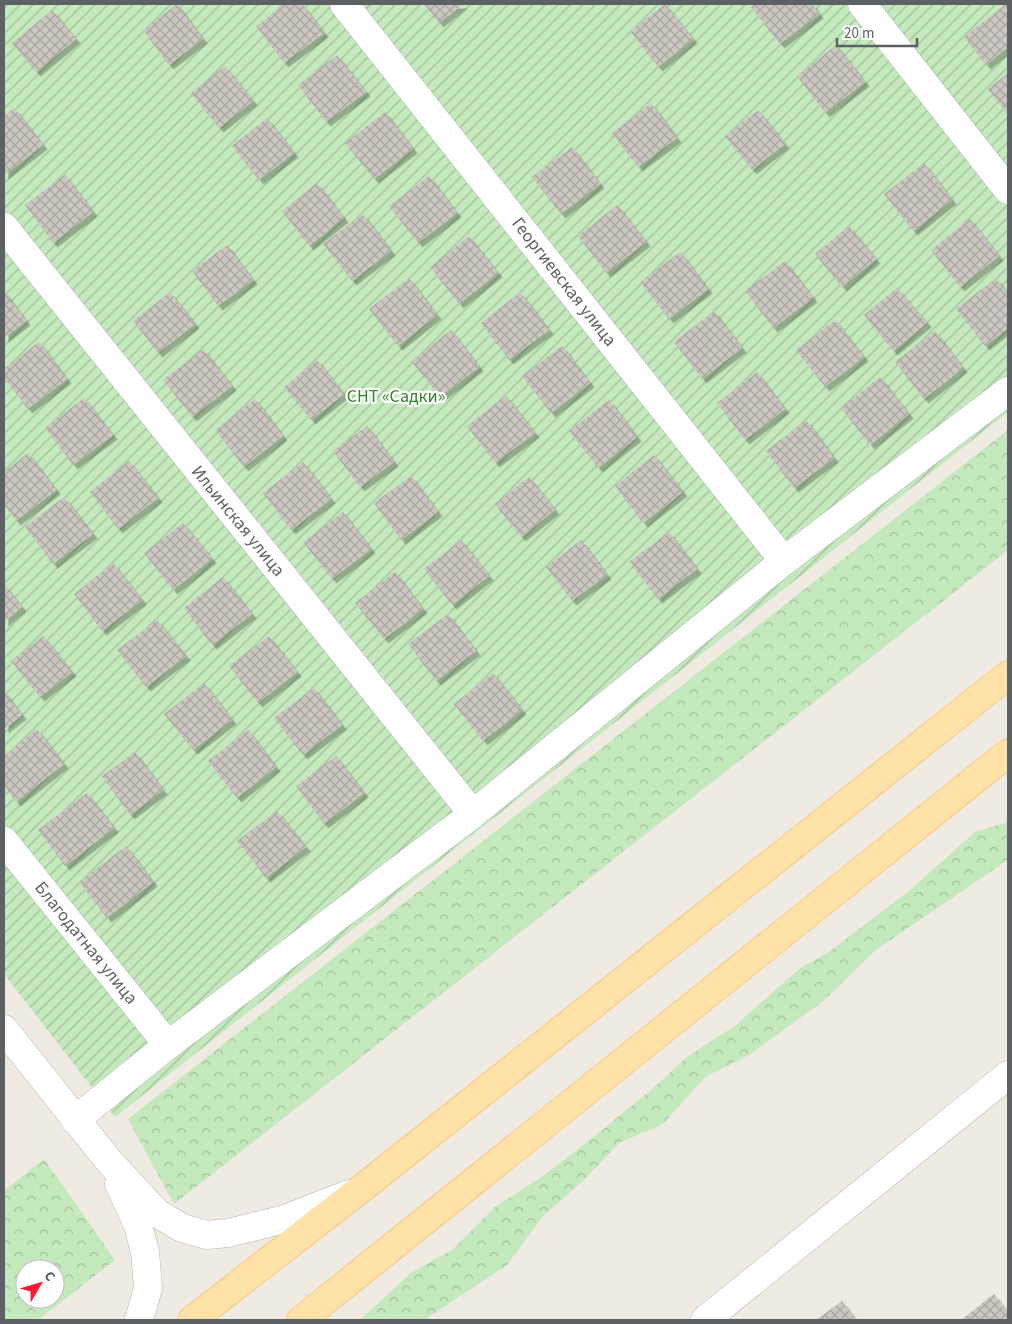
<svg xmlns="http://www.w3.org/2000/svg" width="1012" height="1324" font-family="'Source Sans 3',sans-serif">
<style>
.forest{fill:url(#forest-crowns);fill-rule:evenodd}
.garden{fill:url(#garden-furrows)}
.building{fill:url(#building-cross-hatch);filter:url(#shadow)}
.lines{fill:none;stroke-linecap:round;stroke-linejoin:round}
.minor-casing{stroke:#b3b7bb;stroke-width:29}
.major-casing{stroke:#ffae4b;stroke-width:29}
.minor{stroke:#fff;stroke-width:28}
.major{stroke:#ffe2a7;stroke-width:28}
.labels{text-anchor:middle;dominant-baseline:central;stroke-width:4.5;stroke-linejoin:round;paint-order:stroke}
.street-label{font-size:18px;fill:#5b6165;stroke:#fff}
.park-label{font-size:18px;fill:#37832b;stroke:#fff}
</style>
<defs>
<pattern id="forest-crowns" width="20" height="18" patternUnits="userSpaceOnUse" patternTransform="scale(1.25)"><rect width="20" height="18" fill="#c4e9bc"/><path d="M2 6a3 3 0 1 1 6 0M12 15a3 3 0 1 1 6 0" fill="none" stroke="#a2c09c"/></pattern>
<pattern id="garden-furrows" width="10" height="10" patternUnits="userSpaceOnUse" patternTransform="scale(1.25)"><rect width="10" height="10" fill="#c4e9bc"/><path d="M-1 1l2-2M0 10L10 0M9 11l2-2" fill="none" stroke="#a2c09c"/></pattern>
<pattern id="building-cross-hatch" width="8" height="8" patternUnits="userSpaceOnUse" patternTransform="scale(1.25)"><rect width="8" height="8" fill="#ccc7c1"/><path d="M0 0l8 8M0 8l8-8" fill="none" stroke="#a9a5a0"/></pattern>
<filter id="shadow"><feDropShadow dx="4.5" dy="4.5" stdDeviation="0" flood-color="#0004"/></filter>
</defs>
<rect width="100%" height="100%" fill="#efeae2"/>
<g class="forest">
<path d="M1008,430V550L174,1204L128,1119Z"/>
<path d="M1008,822V858L1005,862L877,949L822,1002L749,1055L705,1077L663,1124L619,1143L584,1180L542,1217L507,1265L424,1320H360L412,1272L452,1250L496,1206L542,1177L596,1135L650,1091L687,1057L736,1025L799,969L829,952L910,890L975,832Z"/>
<path d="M44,1159L115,1260L38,1320H4V1191ZM25,1269H55V1299H25Z"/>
</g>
<path class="garden" d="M4,4H1008V412L115,1117L4,974Z"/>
<g class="building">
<path d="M177,4L203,39L169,65L143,30Z"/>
<path d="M285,4H302L324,33L284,63L256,26Z"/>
<path d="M424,4H463L439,23Z"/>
<path d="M665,4L693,39L658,67L630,31Z"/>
<path d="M755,4H812L819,14L780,44L751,7Z"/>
<path d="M1006,4H1008V47L986,65L964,37Z"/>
<path d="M52,10L76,39L36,72L12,43Z"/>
<path d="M836,45L865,82L825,113L797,76Z"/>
<path d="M337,55L366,92L326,122L298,85Z"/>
<path d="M225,66L253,101L219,128L191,93Z"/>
<path d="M1008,73V115L988,89Z"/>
<path d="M651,103L677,138L638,167L612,133Z"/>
<path d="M14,108L43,145L4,175V116Z"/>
<path d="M758,110L785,144L752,170L725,136Z"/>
<path d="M385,112L413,149L374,179L345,143Z"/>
<path d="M267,118L294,153L259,180L232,146Z"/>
<path d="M572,147L600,184L561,214L532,177Z"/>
<path d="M924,163L952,200L913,231L884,194Z"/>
<path d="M65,175L93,212L53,243L25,205Z"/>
<path d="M429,176L457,213L418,243L389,206Z"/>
<path d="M317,183L344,218L309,246L282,211Z"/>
<path d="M617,205L646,242L606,273L578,236Z"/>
<path d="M363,214L391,251L352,281L323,244Z"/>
<path d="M970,219L999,256L960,287L931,250Z"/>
<path d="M849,226L876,259L842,287L815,254Z"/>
<path d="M469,236L498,273L459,304L430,267Z"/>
<path d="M227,245L253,280L218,306L192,271Z"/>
<path d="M680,252L708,289L669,319L640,282Z"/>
<path d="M785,261L813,298L773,328L745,291Z"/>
<path d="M409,278L437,315L398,346L369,309Z"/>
<path d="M996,278L1008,295V328L985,346L956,309Z"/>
<path d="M897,288L927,323L893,351L864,315Z"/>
<path d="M4,291L26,321L4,338Z"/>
<path d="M170,292L195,324L158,353L133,321Z"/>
<path d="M520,292L549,330L509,360L481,323Z"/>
<path d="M714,311L742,348L702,379L674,342Z"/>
<path d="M835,320L864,357L825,387L796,350Z"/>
<path d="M451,330L479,367L440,397L411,361Z"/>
<path d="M935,331L963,368L924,399L895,362Z"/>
<path d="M39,342L67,379L28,409L4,378V369Z"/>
<path d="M562,346L590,383L551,413L522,376Z"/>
<path d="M203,349L232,386L192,417L163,380Z"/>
<path d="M317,360L344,394L311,420L284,387Z"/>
<path d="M757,372L785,409L745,440L717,403Z"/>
<path d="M880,377L909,414L870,445L841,408Z"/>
<path d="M506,396L535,433L495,463L467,426Z"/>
<path d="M84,398L113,435L73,465L45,428Z"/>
<path d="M255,399L283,436L244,467L215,430Z"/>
<path d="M609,400L637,437L598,468L569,431Z"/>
<path d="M806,420L834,458L794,488L766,451Z"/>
<path d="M367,426L394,462L360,487L333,451Z"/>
<path d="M28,453L56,490L16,521L4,504V472Z"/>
<path d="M654,455L683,492L643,523L615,486Z"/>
<path d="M129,461L158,498L118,529L90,492Z"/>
<path d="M303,462L331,499L291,530L263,493Z"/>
<path d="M411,476L438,512L401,540L374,503Z"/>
<path d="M529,477L555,510L521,537L495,504Z"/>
<path d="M64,497L93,534L53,564L25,527Z"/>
<path d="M343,512L371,549L332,579L303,542Z"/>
<path d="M183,523L212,559L173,590L144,553Z"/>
<path d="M669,532L697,569L658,599L629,562Z"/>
<path d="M461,540L489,576L452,605L424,569Z"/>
<path d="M581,540L607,575L572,601L546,567Z"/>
<path d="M113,563L142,600L102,631L74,594Z"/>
<path d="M395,572L423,609L384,639L355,603Z"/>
<path d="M223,577L252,614L212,645L184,608Z"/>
<path d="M4,584L22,607L4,622Z"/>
<path d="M448,614L476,651L436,681L408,644Z"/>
<path d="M157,620L186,656L146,687L117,650Z"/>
<path d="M43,636L72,672L40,697L11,661Z"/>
<path d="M269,636L297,672L258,703L229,666Z"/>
<path d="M493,673L522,710L483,741L454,704Z"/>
<path d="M204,683L232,720L193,750L164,714Z"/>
<path d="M314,688L342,725L303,755L274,718Z"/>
<path d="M4,691L22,715L4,729Z"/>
<path d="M37,729L64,764L16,802L4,786V756Z"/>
<path d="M248,730L276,767L237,798L208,761Z"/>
<path d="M135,752L163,790L130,815L102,776Z"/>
<path d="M336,756L364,793L324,824L296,786Z"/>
<path d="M87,793L114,828L65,866L38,830Z"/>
<path d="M277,811L306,847L266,878L237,841Z"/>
<path d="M126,846L153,882L107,918L79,882Z"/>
<path d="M994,1294L1008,1313V1320H961Z"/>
<path d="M842,1301L856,1320H816Z"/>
</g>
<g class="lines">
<defs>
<g id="minor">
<path d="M344,4L784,561"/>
<path d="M862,4L1008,190"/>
<path d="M4,227L473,814"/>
<path d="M4,841L168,1045"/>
<path d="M4,1029L108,1160L157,1213L182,1228L207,1235L228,1233L285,1219L349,1194"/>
<path d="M75,1120L168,1045L473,814L784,561L1008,391"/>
<path d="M119,1184L138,1225L145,1252L148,1288L139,1320"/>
<path d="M705,1320L1008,1075"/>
</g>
<g id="major">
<path d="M192,1320L361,1189L1008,675"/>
<path d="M301,1320L1008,753"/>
</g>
</defs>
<use href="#minor" class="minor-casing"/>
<use href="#major" class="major-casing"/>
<use href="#minor" class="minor"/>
<use href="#major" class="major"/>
</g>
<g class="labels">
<g class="street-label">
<text transform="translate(564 282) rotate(52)">Георгиевская улица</text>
<text transform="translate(238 521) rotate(51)">Ильинская улица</text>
<text transform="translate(86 943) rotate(51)">Благодатная улица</text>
</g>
<g class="park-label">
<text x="396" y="396">СНТ «Садки»</text>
</g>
</g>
<rect width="1012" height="1324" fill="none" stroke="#5b6165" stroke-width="10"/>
<g transform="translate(40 1284) rotate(52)"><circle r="24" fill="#ffffff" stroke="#bdc0c1"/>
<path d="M0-4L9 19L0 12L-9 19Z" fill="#fa1d32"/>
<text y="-8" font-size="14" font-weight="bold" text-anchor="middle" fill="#5b6165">С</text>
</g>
<path d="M837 38v8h80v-8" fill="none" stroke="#5b6165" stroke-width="2.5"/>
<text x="844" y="38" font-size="15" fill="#5b6165" stroke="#ffffff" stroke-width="4" paint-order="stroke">20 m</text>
</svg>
